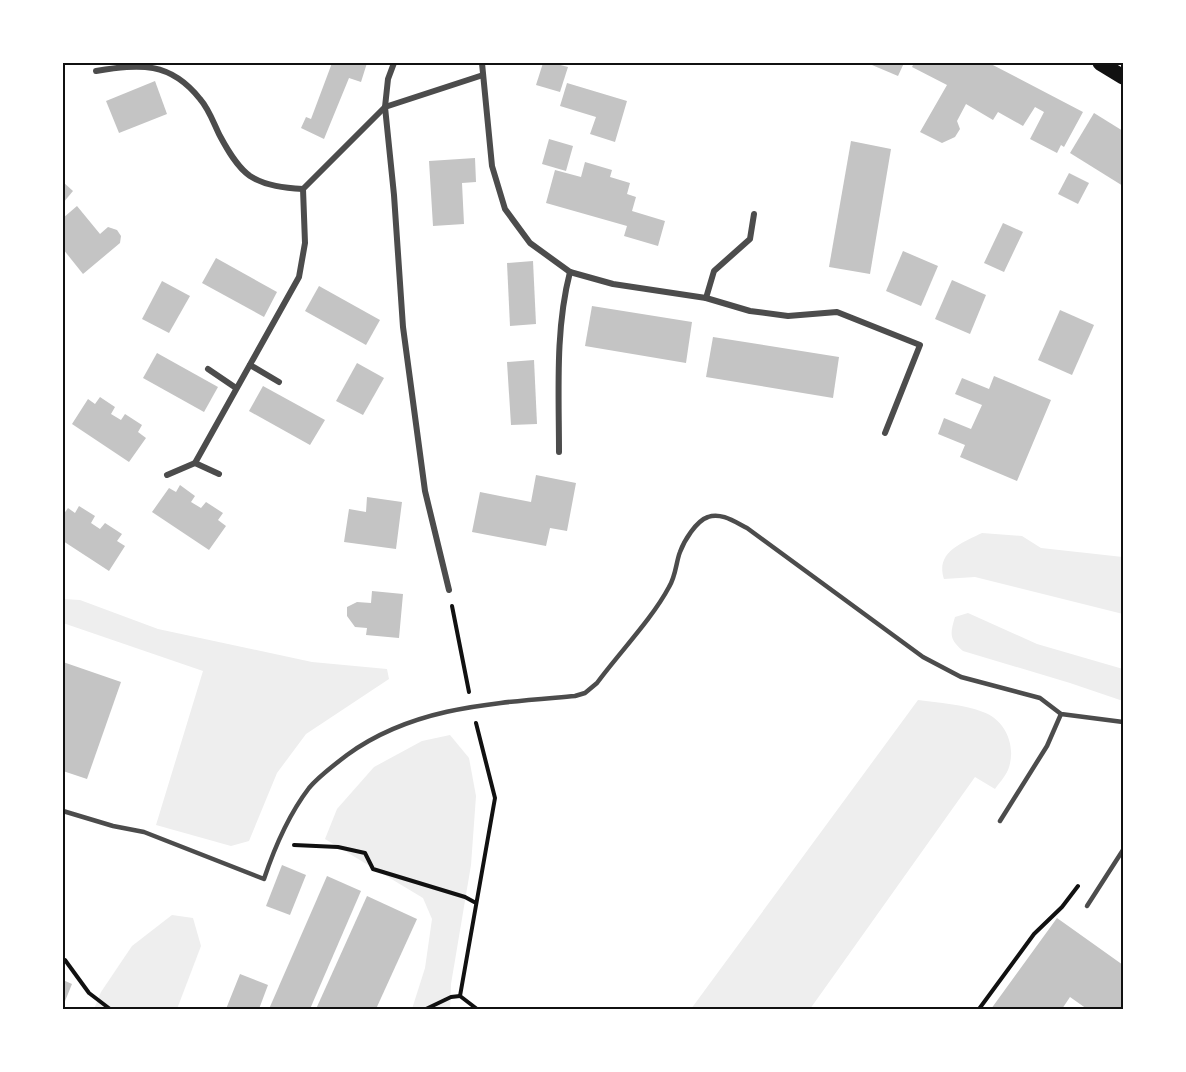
<svg xmlns="http://www.w3.org/2000/svg" width="1186" height="1072" font-family="'Source Sans 3',sans-serif">
<style>
.green{fill:#eee}
.building{fill:#c4c4c4}
.lines{fill:none;stroke-linecap:round;stroke-linejoin:round}
.path{stroke:#111;stroke-width:4}
.service{stroke:#4c4c4c;stroke-width:4.5}
.minor{stroke:#4c4c4c;stroke-width:6}
.primary{stroke:#111;stroke-width:15}
.neatline{fill:none;stroke:#111;stroke-width:2}
</style>
<rect width="100%" height="100%" fill="#fff"/>
<g class="green">
<path d="M982,533L1022,536L1041,548L1123,557V614L975,577L944,579C935,552 962,543 982,533Z"/>
<path d="M63,599L80,600L158,629L312,662L387,669L389,679L306,734L277,773L249,841L231,846L156,825L203,671L63,623Z"/>
<path d="M968,613L1037,644L1123,669V701L1070,683L963,651C949,639 950,634 955,617Z"/>
<path d="M918,700C939,703 963,704 983,712C1006,720 1017,747 1008,770C1005,777 999,783 995,789L975,777L810,1009H691Z"/>
<path d="M450,735L469,758L476,796L471,865L451,984L450,1009H412L425,968L432,919L423,898L325,839L337,809L374,767L422,741Z"/>
<path d="M172,915L193,918L201,946L177,1009H94L101,992L132,946Z"/>
</g>
<g class="building">
<path d="M332,63H367L361,82L349,78L324,139L301,128L306,117L311,119Z"/>
<path d="M543,63H553L568,67L560,92L536,85Z"/>
<path d="M873,63H904L898,76L872,65Z"/>
<path d="M914,63H989L1083,112L1064,147L1061,145L1057,153L1030,139L1044,112L1035,107L1023,126L998,112L993,120L966,104L957,121L960,129L955,137L942,143L920,132L947,85L912,67Z"/>
<path d="M155,81L167,114L119,133L106,101Z"/>
<path d="M567,83L627,101L615,142L590,134L596,117L560,106Z"/>
<path d="M1094,113L1123,131V186L1070,153Z"/>
<path d="M549,139L573,146L566,171L542,164Z"/>
<path d="M851,141L891,149L870,274L829,267Z"/>
<path d="M475,158L476,182L462,183L464,224L433,226L429,161Z"/>
<path d="M585,162L612,170L610,177L630,183L627,194L636,197L632,211L665,221L658,246L624,236L627,226L546,203L555,170L581,177Z"/>
<path d="M1069,173L1089,183L1078,204L1058,194Z"/>
<path d="M63,182L73,191L63,203Z"/>
<path d="M77,206L100,234L108,227L117,230L121,236L120,243L83,274L63,249V218Z"/>
<path d="M1003,223L1023,232L1004,272L984,263Z"/>
<path d="M903,251L938,266L921,306L886,291Z"/>
<path d="M216,258L277,292L264,317L202,283Z"/>
<path d="M533,261L536,324L510,326L507,263Z"/>
<path d="M952,280L986,295L970,334L935,319Z"/>
<path d="M162,281L190,296L169,333L142,319Z"/>
<path d="M319,286L380,320L366,345L305,311Z"/>
<path d="M592,306L692,322L686,363L585,346Z"/>
<path d="M1060,310L1094,325L1072,375L1038,360Z"/>
<path d="M713,337L839,357L833,398L706,377Z"/>
<path d="M157,353L218,387L204,412L143,378Z"/>
<path d="M534,360L537,424L511,425L507,362Z"/>
<path d="M357,363L384,378L363,415L336,401Z"/>
<path d="M994,376L1051,400L1017,481L960,457L965,445L938,434L944,418L971,429L982,405L955,394L962,378L989,389Z"/>
<path d="M263,386L325,420L310,445L249,411Z"/>
<path d="M100,397L115,407L111,414L121,420L125,414L142,425L138,432L146,438L129,462L72,424L88,399L95,404Z"/>
<path d="M536,475L576,483L567,531L550,528L546,546L472,532L480,492L531,502Z"/>
<path d="M180,485L195,496L191,502L201,508L206,502L223,513L218,520L226,526L209,550L152,512L169,488L176,492Z"/>
<path d="M367,497L402,502L396,549L344,542L349,509L366,512Z"/>
<path d="M79,506L95,516L91,523L100,529L105,523L122,534L117,541L125,546L109,571L63,541V515L68,508L75,513Z"/>
<path d="M372,591L403,594L399,638L366,635L367,628L355,627L347,616V607L357,602L371,603Z"/>
<path d="M63,662L121,682L87,779L63,771Z"/>
<path d="M282,865L306,875L290,915L266,906Z"/>
<path d="M327,876L361,891L310,1009H269Z"/>
<path d="M367,896L417,919L376,1009H316Z"/>
<path d="M1057,918L1123,965V1009H1087L1070,997L1062,1009H991Z"/>
<path d="M240,974L268,985L259,1009H226Z"/>
<path d="M63,980L72,984L63,1006Z"/>
</g>
<g class="lines">
<g class="path">
<path d="M452,606L469,692"/>
<path d="M476,723L495,798L460,996L477,1009"/>
<path d="M294,845L338,847L365,853L373,869L465,897L476,903"/>
<path d="M65,960L89,993L110,1009"/>
<path d="M426,1009L451,997L460,996"/>
<path d="M979,1009L1034,934L1062,907L1078,886"/>
</g>
<g class="service">
<path d="M63,811L113,826L144,832L264,879C274,849 290,813 309,788C319,776 334,765 347,755C414,706 496,703 575,696L585,693L597,683C619,653 652,619 669,587C676,576 676,562 680,552C684,541 696,521 708,517C721,512 735,522 747,528L923,657L961,677L1040,698L1061,714L1123,722"/>
<path d="M1000,821L1047,746L1061,714"/>
<path d="M1087,906L1123,850"/>
</g>
<g class="minor">
<path d="M394,63L388,79L385,107L394,195L403,327L425,491L449,590"/>
<path d="M482,63L492,166L505,209L530,243L570,272L613,284L706,298L750,311L788,316L837,312L920,345L885,433"/>
<path d="M96,71C140,64 170,61 200,99C209,109 214,124 220,136C227,149 237,167 250,176C266,186 285,188 303,189"/>
<path d="M706,298L714,271L750,239L754,214"/>
<path d="M250,365L279,382"/>
<path d="M208,369L236,388"/>
<path d="M559,452C559,392 555,330 570,272"/>
<path d="M219,474L195,463L299,277L305,243L303,189L385,107L483,75"/>
<path d="M167,475L195,463"/>
</g>
<path class="primary" d="M1100,63L1123,77"/>
</g>
<rect width="1186" height="1072" fill="none" stroke="#ffffff" stroke-width="129"/>
<rect x="64" y="64" width="1058" height="944" class="neatline"/>
</svg>
